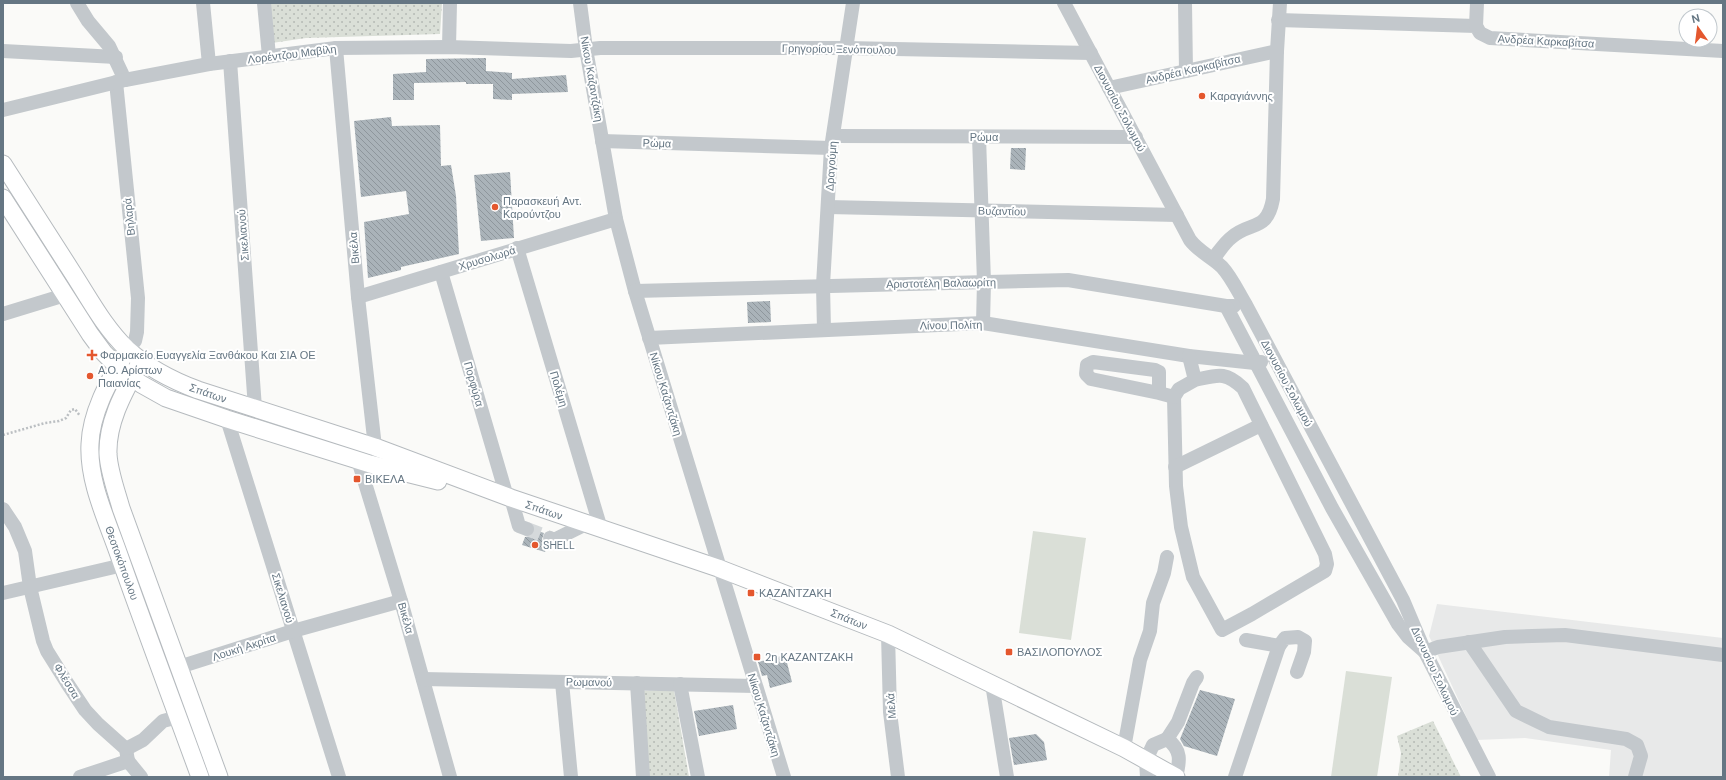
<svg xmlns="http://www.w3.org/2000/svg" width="1726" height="780" font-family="'DM Sans',sans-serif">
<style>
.built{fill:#e8e9e9}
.green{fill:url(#green-dots)}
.pitch{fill:#dadfd7}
.building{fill:url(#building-back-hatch)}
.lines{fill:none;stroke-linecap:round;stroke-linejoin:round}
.minor-tunnel{stroke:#d5d9db;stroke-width:14;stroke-dasharray:14 7;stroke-linecap:butt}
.major-casing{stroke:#b5babe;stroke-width:19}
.path{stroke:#bbbfc2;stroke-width:2.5;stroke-dasharray:2 2;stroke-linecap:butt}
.minor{stroke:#c3c8cc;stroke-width:14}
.major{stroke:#fff;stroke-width:17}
.poi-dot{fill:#e4572e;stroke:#fff;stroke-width:1.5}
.labels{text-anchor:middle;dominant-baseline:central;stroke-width:4;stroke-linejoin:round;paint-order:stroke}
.street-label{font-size:11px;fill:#657683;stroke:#fff}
.poi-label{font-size:11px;fill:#657683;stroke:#fff;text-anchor:start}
</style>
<defs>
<pattern id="green-dots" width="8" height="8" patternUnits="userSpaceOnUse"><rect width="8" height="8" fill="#dadfd7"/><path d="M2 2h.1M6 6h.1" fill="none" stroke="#b4b9b4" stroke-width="1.8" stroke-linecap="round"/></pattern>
<pattern id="building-back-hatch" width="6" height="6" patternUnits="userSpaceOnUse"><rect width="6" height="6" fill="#aab3b9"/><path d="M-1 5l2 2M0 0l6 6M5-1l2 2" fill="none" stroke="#8e969c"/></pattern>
</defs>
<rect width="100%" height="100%" fill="#fafaf8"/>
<path class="built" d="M1437,604L1723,638V777H1609L1611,750L1525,738L1477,740L1429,636Z"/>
<g class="green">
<path d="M269,3H442L440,34L306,38L272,43Z"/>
<path d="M674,690L689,777H647L641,691Z"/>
<path d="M1433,721L1461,777H1398L1401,753L1397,736Z"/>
</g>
<g class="pitch">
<path d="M1033,531L1086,538L1071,640L1019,633Z"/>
<path d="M1346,671L1392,677L1377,777H1331Z"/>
</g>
<g class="building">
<path d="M486,58V71L512,73V79L566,75L568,92L512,94V100L493,99V84H466V82L414,83V100H393V74L426,72V59Z"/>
<path d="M391,117L392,126L440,125L441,166L451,165L456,196L459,254L401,267V270L368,278L364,222L409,214L406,191L361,197L354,121Z"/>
<path d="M1011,148H1026L1025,170L1010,169Z"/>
<path d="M510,172L514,238L481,241L474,175Z"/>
<path d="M770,301L771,322L748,323L747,302Z"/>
<path d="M535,530L544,533L542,539L543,543L547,546L545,552L522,545L525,537L532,536Z"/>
<path d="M785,655L792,682L770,688L767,675L762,676L758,662Z"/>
<path d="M1200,690L1235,699L1217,756L1184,746L1180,739Z"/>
<path d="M733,705L737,729L699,736L694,711Z"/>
<path d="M1036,734L1044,742L1047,760L1014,765L1009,738Z"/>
</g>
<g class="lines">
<path class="minor-tunnel" d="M527,529L550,538"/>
<defs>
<g id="major">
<path d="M3,164C27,201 50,238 74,275C90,300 105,328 127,349C148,368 171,380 198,390L375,447L511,498L718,568L888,634L1124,748L1176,777"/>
<path d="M3,198L90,334L104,353L117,366L141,384L166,398L227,419L370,464L438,481"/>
<path d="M123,357C108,383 91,413 90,444C88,482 107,520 119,555C145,629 173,703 200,777"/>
<path d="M137,368C123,394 107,423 108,454C109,472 116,490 121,508L219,777"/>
</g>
</defs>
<use href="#major" class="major-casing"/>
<path class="path" d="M3,435L45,423L59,421L66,418L71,410L75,409L80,416"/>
<g class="minor">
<path d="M77,3L88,21L109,46L125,80"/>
<path d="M203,3L209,64"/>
<path d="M264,3L269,56"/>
<path d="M580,3L586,49L616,219L635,291L784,777"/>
<path d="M1064,3L1190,240C1199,252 1212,257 1222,267C1232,278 1238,292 1246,305L1403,600L1425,652L1489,777"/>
<path d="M1185,3L1186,71"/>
<path d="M1278,20L1476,26L1480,33L1490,38L1723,51"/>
<path d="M1476,26L1477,3"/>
<path d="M449,47L450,3"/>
<path d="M336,48L358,297L375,447"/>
<path d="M3,51L116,57"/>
<path d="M230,61L255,408"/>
<path d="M116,82L138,298L137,332L135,341L127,349"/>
<path d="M1109,88L1277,51"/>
<path d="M3,110L125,80L209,64L336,48L449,47L571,51L600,48H846L1091,53"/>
<path d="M833,136L1136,137"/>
<path d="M979,137L984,282L983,323"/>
<path d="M602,141L831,148"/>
<path d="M828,207L1177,215"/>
<path d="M517,248L601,529"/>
<path d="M1213,259C1219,252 1224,243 1232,237C1251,221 1267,232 1273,199L1277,51L1280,3"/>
<path d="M441,272L507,497"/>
<path d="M635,291L1068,280L1226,306H1234"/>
<path d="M358,297L616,219"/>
<path d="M1226,306L1332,508L1398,624L1408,637L1425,652L1438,647L1505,637L1565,635L1723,655"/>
<path d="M3,314L65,295"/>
<path d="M824,330L823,285L831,148L853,3"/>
<path d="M649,338L983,323L1189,356L1255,363L1261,362"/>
<path d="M1189,356L1195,380C1218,375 1225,371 1243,388L1325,554L1327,564L1325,571L1252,614L1222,630L1193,577L1181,527L1176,486L1174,397L1179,389L1195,380"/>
<path d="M1159,393L1091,379L1086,374L1087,365L1093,362L1155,370L1159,372V393L1174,397"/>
<path d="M227,419L339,777"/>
<path d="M358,460L401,601L450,777"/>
<path d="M1175,467L1261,425"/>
<path d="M511,498L519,526L527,529"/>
<path d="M3,509L15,527L25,551L30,587L43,641L47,651L67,683L85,710L98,724L126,749L128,761"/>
<path d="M550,538L554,540L586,524"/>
<path d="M3,593L123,565"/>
<path d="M888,634L890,712L898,777"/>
<path d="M1469,642L1516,711L1549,727L1626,739L1637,745L1641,756L1635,777"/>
<path d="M1279,646L1285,638L1298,637L1305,641L1304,652L1297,672"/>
<path d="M179,667L293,631L401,601"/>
<path d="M423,679L755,686"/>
<path d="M562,682L571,777"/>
<path d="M637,683L643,777"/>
<path d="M680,684L698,777"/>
<path d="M992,684L1007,777"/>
<path d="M1167,739L1178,722L1193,683L1197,677"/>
<path d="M1124,748L1140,660L1150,631L1153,603L1164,573L1167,557"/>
<path d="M126,749L143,740L163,721L178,717"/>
<path d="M80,777L128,761L141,777"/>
<path d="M1147,777L1146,760L1153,745L1167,739C1182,750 1180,761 1176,777"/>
<path d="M1235,777L1279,646L1246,640"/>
</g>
<use href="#major" class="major"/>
</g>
<g class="poi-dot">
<circle cx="1202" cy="96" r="4"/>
<circle cx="495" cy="207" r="4"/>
<path d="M90 349h4v4h4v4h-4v4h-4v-4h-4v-4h4z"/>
<circle cx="90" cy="376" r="4"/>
<rect x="353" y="475" width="8" height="8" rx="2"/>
<circle cx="535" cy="545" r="4"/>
<rect x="747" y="589" width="8" height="8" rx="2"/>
<rect x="1005" y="648" width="8" height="8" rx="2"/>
<rect x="753" y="653" width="8" height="8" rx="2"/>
</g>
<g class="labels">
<g class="street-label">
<text transform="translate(1546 41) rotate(3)">Ανδρέα Καρκαβίτσα</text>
<text transform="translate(839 49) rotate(1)">Γρηγορίου Ξενόπουλου</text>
<text transform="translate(292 54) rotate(-7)">Λορέντζου Μαβίλη</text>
<text transform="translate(1193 69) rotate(-13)">Ανδρέα Καρκαβίτσα</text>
<text transform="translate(592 79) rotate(80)">Νίκου Καζαντζάκη</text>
<text transform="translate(1120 108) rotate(62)">Διονυσίου Σολωμού</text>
<text x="984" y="137">Ρώμα</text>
<text transform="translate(657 143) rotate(2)">Ρώμα</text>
<text transform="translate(831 166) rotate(-86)">Δραγούμη</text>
<text transform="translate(1002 211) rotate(1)">Βυζαντίου</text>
<text transform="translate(129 217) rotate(-96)">Βηλαρά</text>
<text transform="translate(243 235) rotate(-94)">Σικελιανού</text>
<text transform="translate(354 248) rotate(-95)">Βικέλα</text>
<text transform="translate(487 258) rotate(-17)">Χρυσολωρά</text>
<text transform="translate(941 283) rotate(-1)">Αριστοτέλη Βαλαωρίτη</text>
<text transform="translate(951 325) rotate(-1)">Λίνου Πολίτη</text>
<text transform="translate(1287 383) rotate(62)">Διονυσίου Σολωμού</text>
<text transform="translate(474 384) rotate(74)">Πορφύρα</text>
<text transform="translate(559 389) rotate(73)">Πολέμη</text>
<text transform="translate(208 393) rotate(19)">Σπάτων</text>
<text transform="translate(666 394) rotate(73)">Νίκου Καζαντζάκη</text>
<text transform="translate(544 510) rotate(19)">Σπάτων</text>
<text transform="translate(122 563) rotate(70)">Θεοτοκόπουλου</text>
<text transform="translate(283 598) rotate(73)">Σικελιανού</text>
<text transform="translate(406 618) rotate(74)">Βικέλα</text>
<text transform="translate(849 619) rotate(22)">Σπάτων</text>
<text transform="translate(244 647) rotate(-18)">Λουκή Ακρίτα</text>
<text transform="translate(1435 671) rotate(65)">Διονυσίου Σολωμού</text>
<text transform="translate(67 681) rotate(58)">Φλέσσα</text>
<text transform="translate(589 682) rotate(1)">Ρωμανού</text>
<text transform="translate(891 706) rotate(-94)">Μελά</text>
<text transform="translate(764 715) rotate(73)">Νίκου Καζαντζάκη</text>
</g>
<g class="poi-label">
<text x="1210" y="96">Καραγιάννης</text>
<text x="503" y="201">Παρασκευή Αντ.<tspan x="503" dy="13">Καρούντζου</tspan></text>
<text x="100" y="355">Φαρμακείο Ευαγγελία Ξανθάκου Και ΣΙΑ ΟΕ</text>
<text x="98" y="370">Α.Ο. Αρίστων<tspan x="98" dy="13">Παιανίας</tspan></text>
<text x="365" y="479">ΒΙΚΕΛΑ</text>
<text x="543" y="545">SHELL</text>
<text x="759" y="593">ΚΑΖΑΝΤΖΑΚΗ</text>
<text x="1017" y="652">ΒΑΣΙΛΟΠΟΥΛΟΣ</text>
<text x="765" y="657">2η ΚΑΖΑΝΤΖΑΚΗ</text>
</g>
</g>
<rect width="1726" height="780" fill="none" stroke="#657683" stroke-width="8"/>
<g transform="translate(1698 28) rotate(346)"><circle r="19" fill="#ffffff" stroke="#c1c8cd"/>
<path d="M0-3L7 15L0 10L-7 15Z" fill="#e4572e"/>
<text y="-6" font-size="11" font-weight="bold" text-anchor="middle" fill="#657683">N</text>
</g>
</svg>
